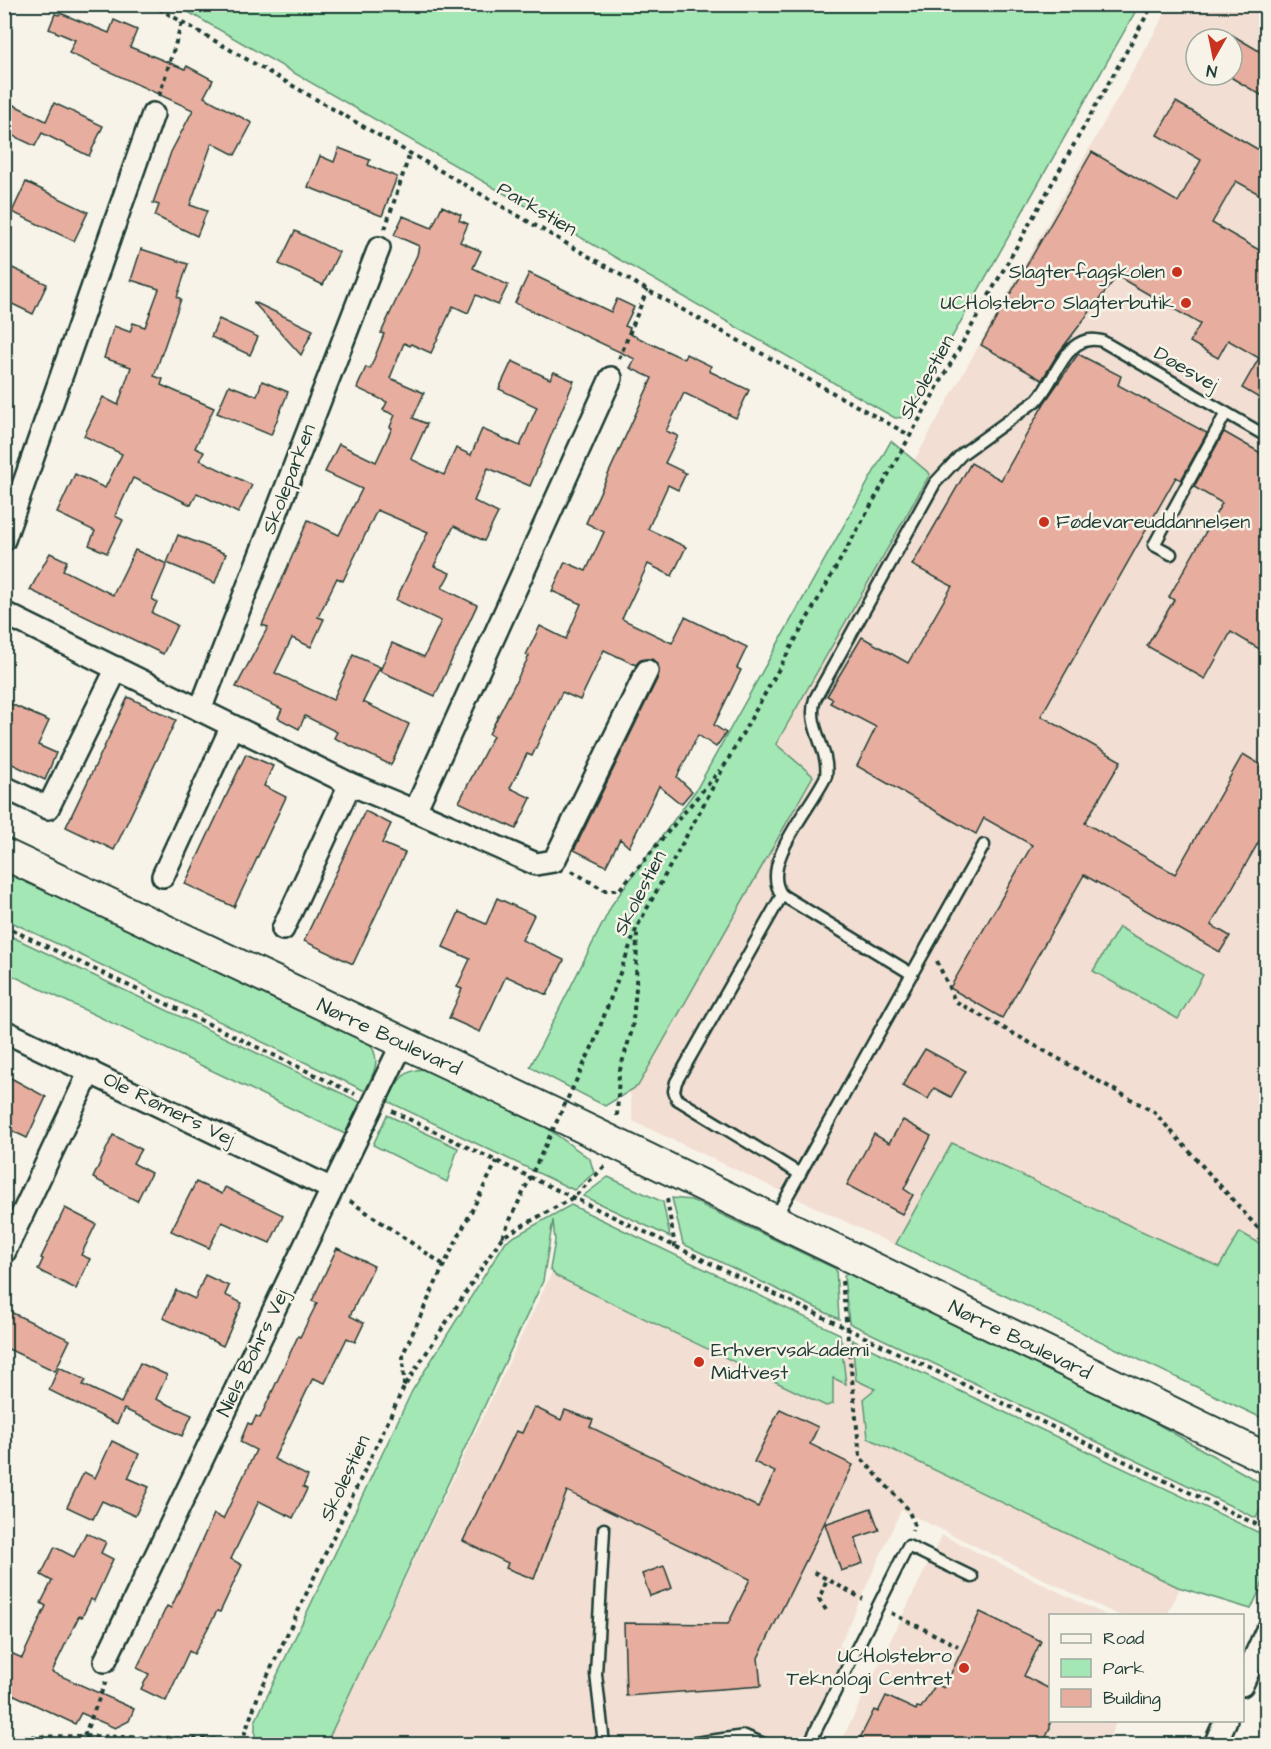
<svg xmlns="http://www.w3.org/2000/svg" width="1271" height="1749" font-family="'Architects Daughter',sans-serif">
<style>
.built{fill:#f2ded2;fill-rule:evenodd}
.green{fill:#a3e8b4;stroke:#619274;stroke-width:1.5}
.building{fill:#e7ae9f;stroke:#1f3d34;stroke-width:1.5}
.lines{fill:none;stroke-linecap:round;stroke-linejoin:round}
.lane-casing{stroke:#1f3d34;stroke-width:15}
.street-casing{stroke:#1f3d34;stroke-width:26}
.secondary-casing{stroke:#1f3d34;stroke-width:34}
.path{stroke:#1f3d34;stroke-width:4;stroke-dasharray:4.5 4.5;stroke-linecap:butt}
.lane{stroke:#f7f3e8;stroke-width:10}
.street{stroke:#f7f3e8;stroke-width:21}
.secondary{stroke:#f7f3e8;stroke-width:30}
.path-bridge{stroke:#1f3d34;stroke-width:4;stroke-dasharray:4.5 4.5;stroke-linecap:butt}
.poi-dot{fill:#c8321e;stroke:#f7f3e8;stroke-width:2}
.labels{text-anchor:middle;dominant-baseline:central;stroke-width:5;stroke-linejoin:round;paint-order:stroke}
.street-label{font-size:20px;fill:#1f3d34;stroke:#f7f3e8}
.poi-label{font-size:20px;fill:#1f3d34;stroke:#f7f3e8;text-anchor:end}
</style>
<rect width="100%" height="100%" fill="#f7f3e8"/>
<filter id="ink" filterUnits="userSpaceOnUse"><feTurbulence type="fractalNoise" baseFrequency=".0167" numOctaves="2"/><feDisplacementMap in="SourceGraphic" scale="12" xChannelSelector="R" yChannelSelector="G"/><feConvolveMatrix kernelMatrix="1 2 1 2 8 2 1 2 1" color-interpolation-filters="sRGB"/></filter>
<g filter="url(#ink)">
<g class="built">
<path d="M1170,5H1266V1348L929,1187L897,1246L633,1121L629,1081L659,915ZM1196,39H1232V75H1196Z"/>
<path d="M580,1214L1214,1518L1167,1615L1120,1616L901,1510L839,1646L860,1656L818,1744H326Z"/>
<path d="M942,1535L1106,1615L1050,1616V1720L1117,1721L1106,1744H840Z"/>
</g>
<g class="green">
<path d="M176,5L1139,4V5L907,417L895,418Z"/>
<path d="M891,441L930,474L776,744L813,776L638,1086L605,1106L530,1067L613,903L696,790Z"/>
<path d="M4,866L366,1039C383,1058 375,1071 365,1091L5,919Z"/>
<path d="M1119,927L1203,975L1178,1019L1093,971Z"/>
<path d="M4,933L360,1102L345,1134L5,972Z"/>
<path d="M424,1069L544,1126L590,1159L594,1173L574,1190L387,1101C397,1083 401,1070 424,1069Z"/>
<path d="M387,1115L458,1148L447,1182L373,1145Z"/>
<path d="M952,1143L1219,1267L1240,1232L1266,1247V1420L896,1244Z"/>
<path d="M608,1177L663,1202L670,1237L583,1196Z"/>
<path d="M672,1198L691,1200L836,1269L839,1319L683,1244Z"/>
<path d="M571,1205L840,1334L846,1384L833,1378V1404L826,1406L556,1276L550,1269L555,1241L553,1220L543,1281L326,1744L255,1741V1722L412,1391L506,1241Z"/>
<path d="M850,1272L1096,1389L1266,1486V1498L1256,1518L849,1323L844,1276Z"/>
<path d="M852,1340L1266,1536V1576L1251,1609L1178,1587L868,1438L864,1398L875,1389L856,1380Z"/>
</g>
<g class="building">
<path d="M60,13L109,33L114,20L137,30L130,47L185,69L187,66L213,80L204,97L252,123L235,155L212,143L190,205L207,211L197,236L155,216L159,205L153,203L171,152L193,110L69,53L75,40L49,29L55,14L59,15Z"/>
<path d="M1232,35L1266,55V98L1232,78Z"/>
<path d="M4,100L46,121L54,103L103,126L89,156L42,133L35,146L9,134L13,126L4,122Z"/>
<path d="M1176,102L1266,154V198L1236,181L1212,223L1266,254V402L1242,388L1259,358L1228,340L1218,358L1190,342L1200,324L1117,276L1057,355L1042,380L981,345L1092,152L1178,202L1201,160L1157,135Z"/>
<path d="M339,148L370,160L368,165L397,177L382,216L308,187L320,156L334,162Z"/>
<path d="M26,182L88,212L74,241L12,212Z"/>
<path d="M442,206L461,215L459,220L468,224L460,242L481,251L473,268L508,285L498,305L476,295L468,313L453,306L431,353L411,344L410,346L404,343L390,378L424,393L413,418L427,424L411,459L444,475L456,448L471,455L482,429L520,446L537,407L499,389L512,361L550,379L554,372L574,381L530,486L488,468L474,501L498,513L484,541L454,526L434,566L450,573L442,588L477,605L435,696L380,671L392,643L424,657L441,621L396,600L428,532L377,510L343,581L337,578L318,617L324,619L311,647L292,638L275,673L333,700L353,655L380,667L363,702L409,724L391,765L334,738L337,732L305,716L299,729L278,718L282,709L236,687L268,627L262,625L308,520L339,535L362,489L325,472L339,444L376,462L392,428L390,427L395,415L383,410L387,402L357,388L366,367L370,369L384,334L381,333L417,255L419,246L394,235L403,216L432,228Z"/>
<path d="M295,231L339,252L323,285L279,264Z"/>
<path d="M141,249L188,264L177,297L181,299L154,376L163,379L161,385L214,408L195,448L204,452L200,460L252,485L238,513L197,493L191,505L133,478L115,516L123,520L107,553L89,545L95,531L57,513L75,474L105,488L122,454L84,436L103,397L118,405L131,367L104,358L114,326L130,332L133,323L145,327L159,289L131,280Z"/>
<path d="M4,264L47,284L33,314L4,300Z"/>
<path d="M529,273L611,312L617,299L634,307L625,326L630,328L628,333L684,359L686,354L711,366L709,371L749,390L736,418L684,393L666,431L678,436L665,463L686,473L678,490L668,485L648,529L686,547L672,576L648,564L622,619L672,643L685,617L747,647L737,668L741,670L714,725L726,733L716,747L698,735L677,777L692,791L681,804L659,786L629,847L620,839L606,866L574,850L658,677V664L652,659L640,660L636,665L604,650L580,700L562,692L532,756L527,754L510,788L531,798L516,829L459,802L493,736L489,734L529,656L526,655L540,626L566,639L581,604L552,591L565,562L586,571L604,532L586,523L652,378L630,368L635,359L515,303Z"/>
<path d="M254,302L313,330L301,355L254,303Z"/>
<path d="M219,319L258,337L250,355L211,337Z"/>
<path d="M1078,354L1121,376L1118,385L1207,433L1181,480L1176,477L1041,716L1121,761L1085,823L1175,874L1243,754L1266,768V829L1211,925L1230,936L1220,952L1084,875L1002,1018L950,988L1032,845L984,818L976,834L857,766L876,727L830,703L833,699L827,696L862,637L908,663L952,586L912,565L971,463L1001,480L1045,402Z"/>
<path d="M262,381L288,392L271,435L217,413L229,385L257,396Z"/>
<path d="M1224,432L1266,456V653L1231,632L1205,679L1147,646L1174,600L1169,597L1222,503L1194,487Z"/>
<path d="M178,535L226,554L215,583L167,563Z"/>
<path d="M135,550L167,564L152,599L157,602L152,613L177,625L163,654L30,590L50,553L67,561L63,570L113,595Z"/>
<path d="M128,697L176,720L114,850L66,827Z"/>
<path d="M4,701L49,721L38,745L56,753L45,780L4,760Z"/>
<path d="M246,754L273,766L264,786L286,797L234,907L185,884Z"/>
<path d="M365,811L391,824L382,843L405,853L353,964L304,941Z"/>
<path d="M497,898L534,915L522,940L564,960L547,995L506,976L480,1032L449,1018L462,989L457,987L470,959L443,947L459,912L486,924Z"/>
<path d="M925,1049L966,1071L951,1097L934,1088L928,1099L902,1086Z"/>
<path d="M9,1077L46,1097L27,1138L4,1127V1087Z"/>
<path d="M903,1120L931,1136L904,1189L913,1195L902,1214L847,1185L874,1134L889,1143Z"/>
<path d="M113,1135L141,1149L133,1163L151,1173L137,1201L93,1178Z"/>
<path d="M196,1182L222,1194L225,1187L281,1214L283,1216L270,1243L222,1222L209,1248L171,1231Z"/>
<path d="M65,1208L96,1224L81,1255L90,1259L76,1289L38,1270L43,1259L41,1258Z"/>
<path d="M337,1248L374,1266L350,1316L364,1323L355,1342L347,1338L325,1383L313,1378L274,1459L308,1476L303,1487L307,1489L293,1518L259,1501L231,1559L242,1565L220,1612L217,1611L194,1654L189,1651L166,1701L141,1689L149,1674L137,1668L167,1606L171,1608L214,1514L223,1519L256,1450L240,1442L248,1423L252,1425L256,1416L260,1418L298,1336L300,1337L317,1303L312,1301Z"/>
<path d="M205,1275L229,1286L225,1295L242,1303L223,1346L163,1318L176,1290L195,1299Z"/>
<path d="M4,1309L70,1340L55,1371L4,1347Z"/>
<path d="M140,1363L167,1375L156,1399L192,1415L182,1436L124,1409L117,1424L49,1390L59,1367L86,1380L83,1385L90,1388L121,1403Z"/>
<path d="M534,1407L561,1420L565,1410L593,1420L590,1427L758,1507L775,1472L754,1462L780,1409L818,1427L810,1444L853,1465L758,1658L761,1686L626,1696L624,1623L728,1624L750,1579L567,1491L534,1579L506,1568L508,1563L463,1541L516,1431L522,1433Z"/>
<path d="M112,1441L139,1454L128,1478L149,1487L135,1516L102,1501L93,1519L67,1507L84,1472L95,1478Z"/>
<path d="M871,1508L879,1530L855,1538L863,1563L841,1571L825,1524Z"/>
<path d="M86,1533L106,1542L101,1553L113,1559L94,1601L91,1599L82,1617L79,1616L52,1672L134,1709L129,1721L115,1728L81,1713L75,1724L4,1690V1650L22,1658L46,1606L41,1603L52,1581L41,1575L55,1547L74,1557Z"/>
<path d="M664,1566L672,1588L650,1596L642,1574Z"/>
<path d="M980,1612L1041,1641L1024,1676L1050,1689V1728L1043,1744H857L874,1710L878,1712L886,1696L916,1710L917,1707L921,1708L936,1684L944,1688Z"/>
</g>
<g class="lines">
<defs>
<g id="lane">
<path d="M1171,554L1154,545L1226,413"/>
<path d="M782,895L676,1082L674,1091L677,1099L800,1174"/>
<path d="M912,974L782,895C758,865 812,807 826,776C830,749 806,727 815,699L935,483L962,454L1037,400C1057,379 1066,331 1102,341L1266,436"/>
<path d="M775,1218L984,845"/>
<path d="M604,1529L596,1674L604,1744"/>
<path d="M688,1744L745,1736L764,1744"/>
<path d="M809,1744L908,1546L972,1577"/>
</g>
<g id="street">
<path d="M4,540L153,114"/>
<path d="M4,613L350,784L415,811L611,378"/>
<path d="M200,710L379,248"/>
<path d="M4,787L48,808L117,668"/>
<path d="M415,811L536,864L554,861L647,671"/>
<path d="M163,876L232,726"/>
<path d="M283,929L350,784"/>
<path d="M4,1031L332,1189"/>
<path d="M4,1253L90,1071"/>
<path d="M105,1661L402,1044"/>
<path d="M1242,1685L1266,1632"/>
<path d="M1215,1744L1226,1720"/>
</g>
<path id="secondary" d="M4,854L555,1114L1266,1458"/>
</defs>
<use href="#lane" class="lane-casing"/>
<use href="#street" class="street-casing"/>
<use href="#secondary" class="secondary-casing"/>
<g class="path">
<path d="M151,4L647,290L911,436"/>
<path d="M159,96L182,23"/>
<path d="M385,229L410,153"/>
<path d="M619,359L647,290"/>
<path d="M572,871L604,890H619L720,770"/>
<path d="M4,926L355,1094"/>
<path d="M937,961L955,1001L1154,1112L1257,1227L1266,1233"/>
<path d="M594,1043L637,927L726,763L1153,4"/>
<path d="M392,1111L1266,1529"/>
<path d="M617,1116L619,1073L632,1030L636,988L637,931"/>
<path d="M667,1199L675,1247"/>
<path d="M350,1201L444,1265"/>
<path d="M842,1281L860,1457L907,1508L914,1523L912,1531"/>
<path d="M404,1386L403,1354L444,1265L497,1161"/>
<path d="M814,1572L863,1599"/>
<path d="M826,1610L819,1599L827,1579"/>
<path d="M891,1613L958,1646"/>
<path d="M84,1736L106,1681"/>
<path d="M4,1737L84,1736L241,1740L249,1744"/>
<path d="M241,1744L258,1696L404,1387L502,1237L574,1197L605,1166"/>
</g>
<use href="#lane" class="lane"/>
<use href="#street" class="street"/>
<use href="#secondary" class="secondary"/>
<path class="path-bridge" d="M502,1237L594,1043"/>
</g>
</g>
<g class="poi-dot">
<circle cx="1177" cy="272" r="6"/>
<circle cx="1186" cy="303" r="6"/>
<circle cx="1044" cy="522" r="6"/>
<circle cx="699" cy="1362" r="6"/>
<circle cx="964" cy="1668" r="6"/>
</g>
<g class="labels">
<g class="street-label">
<text transform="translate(537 209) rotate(30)">Parkstien</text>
<text transform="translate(1186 369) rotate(30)">Døesvej</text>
<text transform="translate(927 377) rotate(-61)">Skolestien</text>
<text transform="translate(289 479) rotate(-69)">Skoleparken</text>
<text transform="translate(640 893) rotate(-63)">Skolestien</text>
<text transform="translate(389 1037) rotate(25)">Nørre Boulevard</text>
<text transform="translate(169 1109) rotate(26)">Ole Rømers Vej</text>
<text transform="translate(1020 1340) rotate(26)">Nørre Boulevard</text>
<text transform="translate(253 1353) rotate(-64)">Niels Bohrs Vej</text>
<text transform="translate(345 1478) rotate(-65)">Skolestien</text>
</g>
<g class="poi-label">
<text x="1165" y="272">Slagterfagskolen</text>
<text x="1174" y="303">UCHolstebro Slagterbutik</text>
<text x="1056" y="522" text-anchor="start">Fødevareuddannelsen</text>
<text x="711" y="1350" text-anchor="start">Erhvervsakademi<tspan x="711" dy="23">Midtvest</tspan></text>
<text x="952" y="1656">UCHolstebro<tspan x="952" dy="23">Teknologi Centret</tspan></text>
</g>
</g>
<rect width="1271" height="1749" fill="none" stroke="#f7f3e8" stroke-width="24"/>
<rect x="12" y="12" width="1247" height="1725" fill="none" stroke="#1f3d34" stroke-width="2" filter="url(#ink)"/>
<rect x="1049" y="1614" width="195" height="108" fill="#f7f3e8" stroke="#a1aaa0" stroke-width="1.5"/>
<rect x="1061" y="1634" width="30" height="9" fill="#f7f3e8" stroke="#a1aaa0" stroke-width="1.5"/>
<text x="1103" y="1644" font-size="18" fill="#1f3d34">Road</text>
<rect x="1061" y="1659" width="30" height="18" fill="#a3e8b4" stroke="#a1aaa0" stroke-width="1.5"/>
<text x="1103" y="1674" font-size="18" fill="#1f3d34">Park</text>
<rect x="1061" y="1689" width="30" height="18" fill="#e7ae9f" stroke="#a1aaa0" stroke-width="1.5"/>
<text x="1103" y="1704" font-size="18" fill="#1f3d34">Building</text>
<g transform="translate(1214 57) rotate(189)"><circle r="28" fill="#f7f3e8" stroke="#a1aaa0" stroke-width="1.5"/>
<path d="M0-4.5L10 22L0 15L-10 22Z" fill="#c8321e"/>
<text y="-9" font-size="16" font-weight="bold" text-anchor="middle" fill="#1f3d34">N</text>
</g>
</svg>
